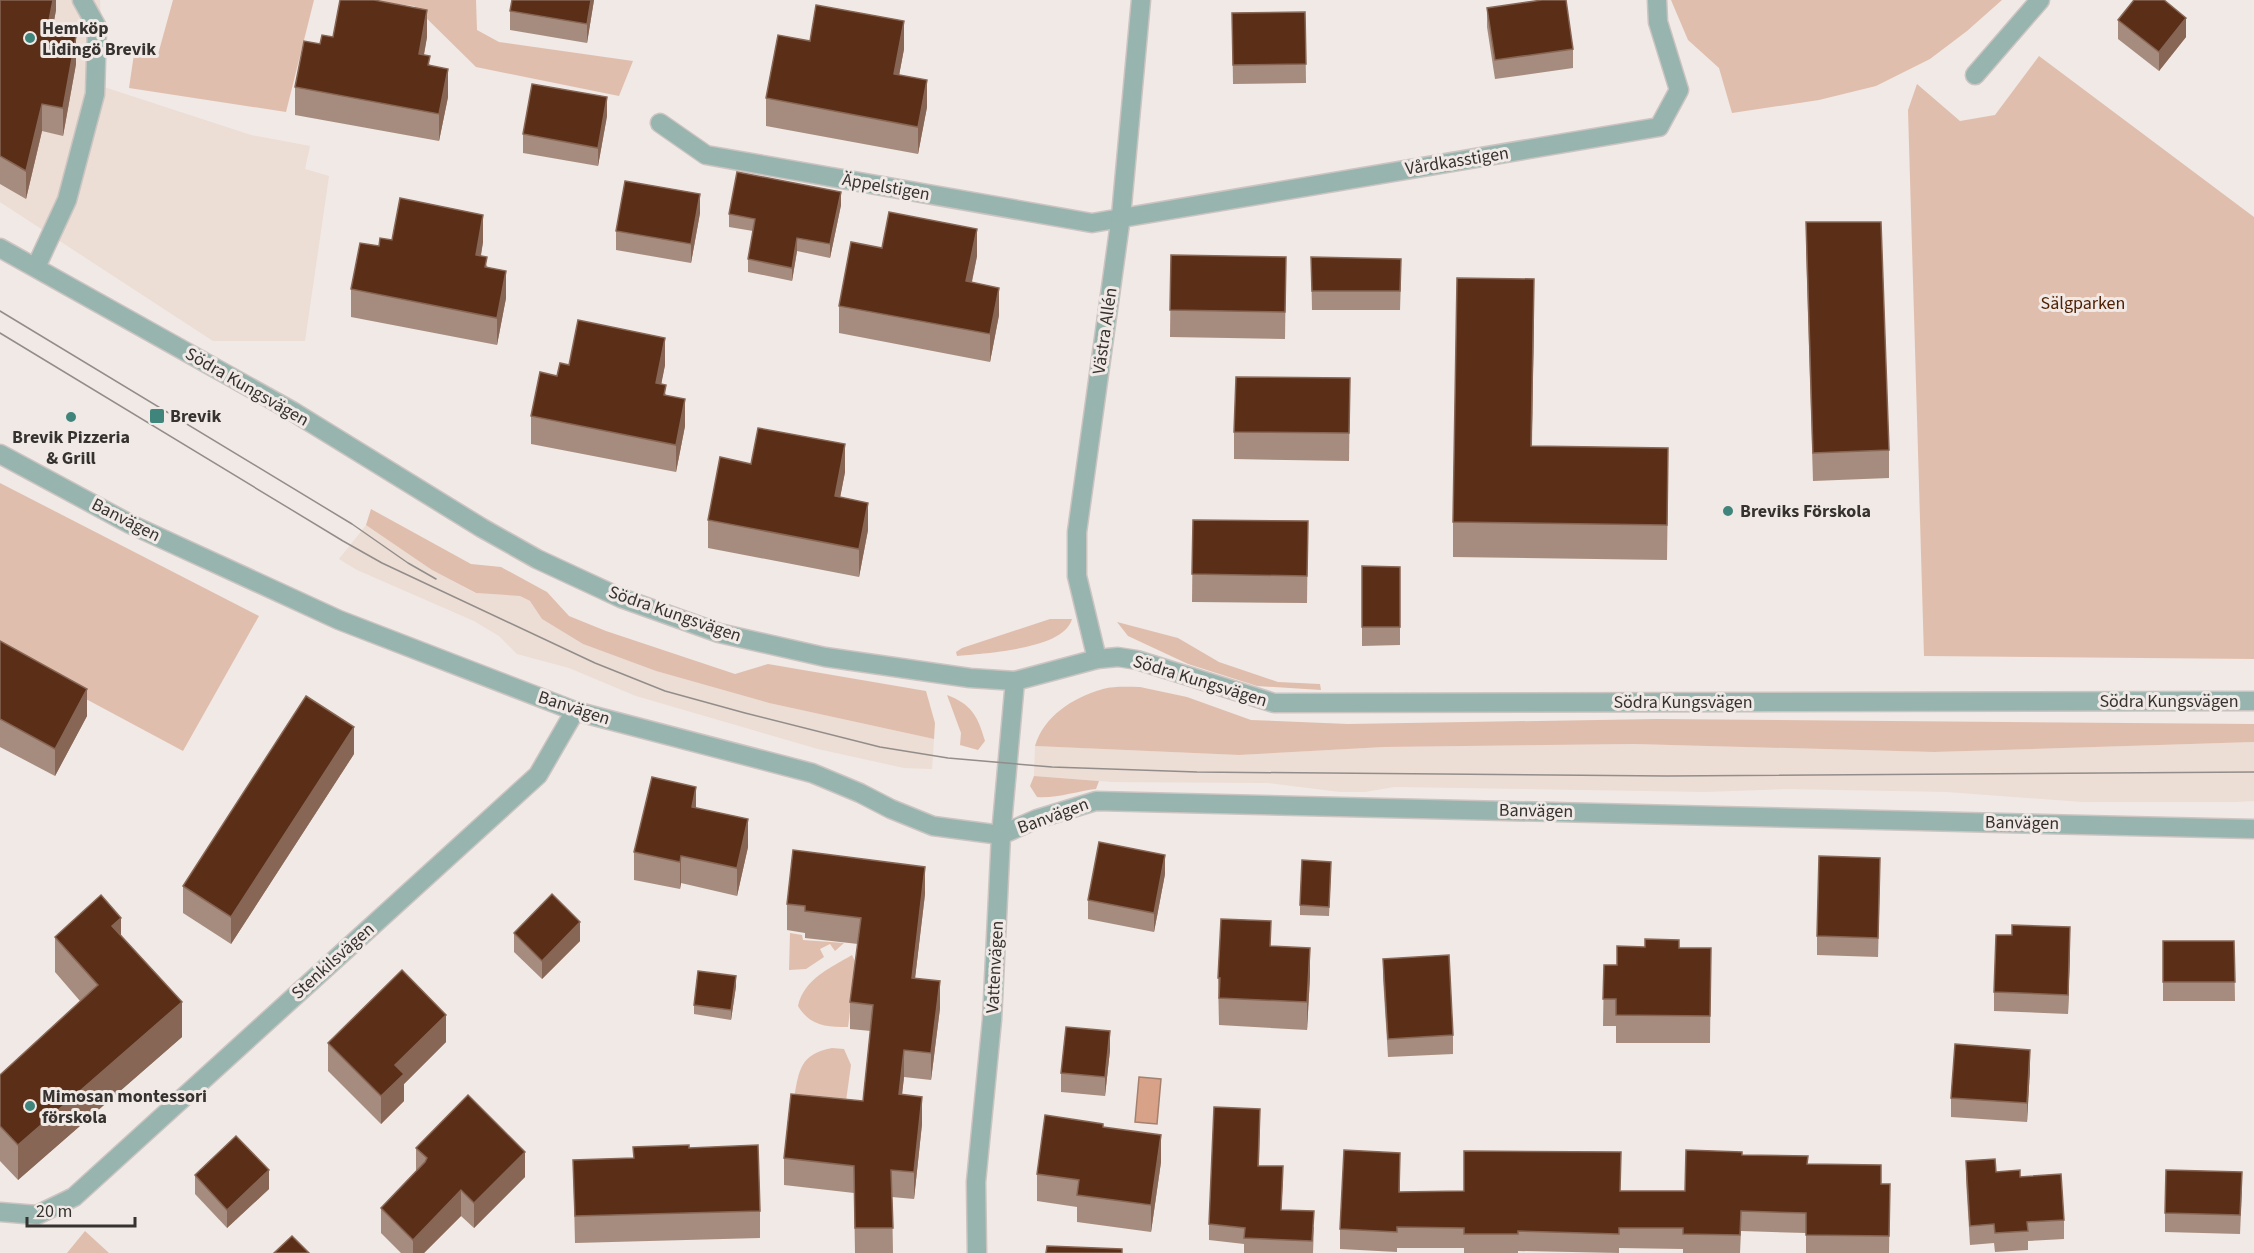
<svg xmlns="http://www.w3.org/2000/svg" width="2254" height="1253" font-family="'Source Sans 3',sans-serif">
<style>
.built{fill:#ecddd5}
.green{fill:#e0bead}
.water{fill:#d7a288;stroke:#a6806e;stroke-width:1.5}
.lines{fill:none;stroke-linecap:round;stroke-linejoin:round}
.pedestrian-casing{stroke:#cbc4c1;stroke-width:21}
.minor-casing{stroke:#cbc4c1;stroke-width:21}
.tertiary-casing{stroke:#cbc4c1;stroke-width:21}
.pedestrian{stroke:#97b4af;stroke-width:18}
.minor{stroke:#97b4af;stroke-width:18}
.tertiary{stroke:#97b4af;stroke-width:18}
.tram{stroke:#928d8a;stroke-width:1.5}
.wall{fill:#a68c7e}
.shaded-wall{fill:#876655}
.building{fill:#5a2e17;stroke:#876655;stroke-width:1.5}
.poi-dot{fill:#40857b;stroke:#f1e9e5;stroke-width:2}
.labels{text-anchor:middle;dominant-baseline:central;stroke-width:6;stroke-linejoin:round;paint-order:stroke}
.poi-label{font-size:18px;font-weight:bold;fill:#353230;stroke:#f1e9e5;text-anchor:start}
.street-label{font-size:18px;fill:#353230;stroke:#f1e9e5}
.park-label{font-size:18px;fill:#502002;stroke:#f1e9e5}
</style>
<rect width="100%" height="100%" fill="#f1e9e5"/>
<g class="built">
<path d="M0,0H100L104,87L251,135L310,146L305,169L329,176L305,341H213L0,202Z"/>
<path d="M367,524L432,570L475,593L520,596L531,602L542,619L583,644L656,671L769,703L934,739L932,769L904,768L818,749L636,696L569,668L517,654L499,636L474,621L357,570L339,559Z"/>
<path d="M2254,742V801L2235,802H2083L1947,792L1787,789L1706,792L1394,787L1365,792H1340L1268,783L1112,782L1034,776L1035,746L1239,755L1384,747L1634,744L1934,752Z"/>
</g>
<g class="green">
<path d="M173,0H314L286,112L129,88L134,54L157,58Z"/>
<path d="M362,0H476L477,30L499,42L633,61L619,96L476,67L414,6Z"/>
<path d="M1671,0H2002L1967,31L1930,59L1876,86L1819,100L1732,113L1719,68L1688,40Z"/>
<path d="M2039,56L2254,217V659L1924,656L1908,110L1917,84L1960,121L1995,115Z"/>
<path d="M0,483L259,616L183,751L0,653Z"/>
<path d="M371,509L471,564L501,567L547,592L569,616L606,631L735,674L768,664L926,691L935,723L934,739L769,703L656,671L583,644L542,619L530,601L520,596L476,593L432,570L366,525Z"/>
<path d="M1050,619H1072C1064,650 983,653 957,656L956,652L962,648Z"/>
<path d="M1117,622L1178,638L1219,662L1278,682L1320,684L1321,690L1257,686L1188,664L1128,636Z"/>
<path d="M1140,687L1187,697L1251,720L1348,724L1657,719L2254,724V742L1934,752L1634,744L1384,747L1239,755L1035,746C1044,716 1072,698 1103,689C1114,686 1128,687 1140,687Z"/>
<path d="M947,695C971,704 978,716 985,741L978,750L960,745L961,733Z"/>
<path d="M1034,776L1099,781L1096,789C1078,791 1054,799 1037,797L1030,786Z"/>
<path d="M790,933L802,935L803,940L844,943L835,951L830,944L820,949L824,957L806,969L789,970Z"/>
<path d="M852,955L856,963L848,1027C826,1027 810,1026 798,1006C804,979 830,968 852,955Z"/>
<path d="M832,1048L844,1049L851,1065L846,1101L794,1099C799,1070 800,1054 832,1048Z"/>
<path d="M85,1231L109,1253H67Z"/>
</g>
<path class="water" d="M1139,1077L1161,1079L1157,1124L1135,1122Z"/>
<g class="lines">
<defs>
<path id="pedestrian" d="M36,267L67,200L95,94L97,27L82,0"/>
<g id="minor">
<path d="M1975,75L2040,0"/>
<path d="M660,123L706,155L1092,223L1659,127L1679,90L1658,22L1657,0"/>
<path d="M0,454L130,524L339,620L575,711L812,773L860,793L891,809L933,826L1001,835L1037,819L1096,801L2254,829"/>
<path d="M1097,659L1077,576V532L1121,216L1141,0"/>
<path d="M0,1212L37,1215L74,1197L538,775L575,711"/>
<path d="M977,1253L976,1182L992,1020L1001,835L1015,681"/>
</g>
<path id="tertiary" d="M0,248L292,411L482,528L537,559L621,598L719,633L825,657L970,678L1015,681L1097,659L1118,657L1137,660L1274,703L2254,701"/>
</defs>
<use href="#pedestrian" class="pedestrian-casing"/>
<use href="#minor" class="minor-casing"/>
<use href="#tertiary" class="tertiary-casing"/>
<use href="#pedestrian" class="pedestrian"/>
<use href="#minor" class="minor"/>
<use href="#tertiary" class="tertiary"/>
<g class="tram">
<path d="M0,311L352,524L408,563L436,579"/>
<path d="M0,333L343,541L382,563L595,663L665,691L745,713L880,747L948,758L1052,767L1197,772L1667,776L2254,772"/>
</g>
</g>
<g class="wall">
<path d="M0,0H56V10L52,32L76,64L63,136L42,131L26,199L0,184Z"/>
<path d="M512,0H594L587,43L510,30V11Z"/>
<path d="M1487,8L1573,49V68L1495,79L1487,27Z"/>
<path d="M1305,12L1306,83L1233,84L1232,13Z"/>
<path d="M2118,20L2186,37L2159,71L2118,39Z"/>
<path d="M333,37H427L424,55L448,97L439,141L295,115V87Z"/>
<path d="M810,41L904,49L899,75L927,107L918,154L766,126V98Z"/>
<path d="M607,116L598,166L523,153V134Z"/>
<path d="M841,205L830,258L797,251L792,281L748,272V259L753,231L729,227V214Z"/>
<path d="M700,213L691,263L616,250V231Z"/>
<path d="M1806,222L1889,450V478L1813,481L1806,250Z"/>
<path d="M392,240L483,242L481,256L506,298L497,345L351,317V289L379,246Z"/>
<path d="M882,248L977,256L972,282L999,315L990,362L839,333V306Z"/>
<path d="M1171,255L1286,257L1285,339L1170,337Z"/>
<path d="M1311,257L1401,278L1400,310H1312Z"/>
<path d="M1534,314L1532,446L1668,483L1667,560L1453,557V522Z"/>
<path d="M569,365H665L661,384L666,395L685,426L676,472L531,444V416L557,376Z"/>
<path d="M1350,378L1349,461L1234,459V432Z"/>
<path d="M751,464L845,472L840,497L868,530L859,577L708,548V520Z"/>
<path d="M1193,520L1308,521L1307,603L1192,602Z"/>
<path d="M1362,566L1400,567V645L1362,646Z"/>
<path d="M0,641L87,716L55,776L0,747Z"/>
<path d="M354,754L231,944L183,913V886Z"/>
<path d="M696,808L748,847L737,896L681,883L680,889L634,880V852Z"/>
<path d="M1331,872L1329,916L1300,915V905Z"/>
<path d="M1165,874L1154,932L1088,919V900Z"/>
<path d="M1880,877L1878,957L1817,955V936Z"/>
<path d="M925,894L915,978L940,1008L931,1080L904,1077L902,1094L922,1124L914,1199L892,1197L893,1253H855L854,1193L784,1185V1158L863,1101L871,1031L850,1029V1002L858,944L805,938V933L787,930V904Z"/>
<path d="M514,933L580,941L542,979L514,952Z"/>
<path d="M121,935L182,1037L18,1180L0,1161V1075L80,1001L55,972V937Z"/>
<path d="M2012,935L2070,946L2068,1014L1994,1011V992Z"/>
<path d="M2163,941H2234L2235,1001H2163Z"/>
<path d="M1271,946L1310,976L1307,1030L1219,1025L1218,978Z"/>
<path d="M1679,948H1711L1710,1043H1616V1026H1603L1604,965H1617Z"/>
<path d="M1383,959L1453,1035V1054L1388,1057L1383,978Z"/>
<path d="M736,986L731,1020L694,1014V1005Z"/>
<path d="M446,1042L404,1084V1101L381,1124L328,1071V1043Z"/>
<path d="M1110,1050L1105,1096L1061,1092V1073Z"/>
<path d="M2030,1068L2027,1122L1951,1117V1098Z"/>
<path d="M1260,1125L1259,1166L1283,1182L1281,1210L1314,1227L1313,1253H1244V1244L1209,1240V1224Z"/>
<path d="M1103,1127L1161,1162L1151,1232L1077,1222V1207L1037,1201V1174Z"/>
<path d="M416,1148L525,1177L474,1228L461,1216L424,1253H401L381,1233V1208L416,1172Z"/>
<path d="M689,1148L760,1211V1238L575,1243L573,1160L633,1158Z"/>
<path d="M1742,1155L1808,1164L1881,1184H1890L1889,1253H1806V1233L1741,1231L1740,1253H1683V1249L1619,1248V1253L1518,1251V1253H1464V1248H1397V1252L1340,1249V1229L1400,1173V1192L1620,1191H1685Z"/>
<path d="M1966,1161L1996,1172L2020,1177L2064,1220V1239L2028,1241V1250L1995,1252L1994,1243L1970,1245L1966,1180Z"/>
<path d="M195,1175L269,1189L227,1228L195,1194Z"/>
<path d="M2242,1191L2240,1234L2165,1232V1213Z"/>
</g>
<g class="shaded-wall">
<path d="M53,0H56V10L47,58V31Z"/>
<path d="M591,0H594L587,43V24Z"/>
<path d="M427,10V37L419,81V54Z"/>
<path d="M2186,18V37L2159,71V52Z"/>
<path d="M904,21V49L894,102V74Z"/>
<path d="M76,36V64L63,136V108Z"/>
<path d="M448,69V97L439,141V114Z"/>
<path d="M927,80V107L918,154V127Z"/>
<path d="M607,97V116L598,166V148Z"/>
<path d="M42,104V131L26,199V171Z"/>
<path d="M841,192V205L830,258V244Z"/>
<path d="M700,194V213L691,263V244Z"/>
<path d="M483,215V242L476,282V255Z"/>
<path d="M977,229V256L966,309V281Z"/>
<path d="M797,238V251L792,281V268Z"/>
<path d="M506,271V298L497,345V318Z"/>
<path d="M1534,279V314L1531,481Z"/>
<path d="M999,288V315L990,362V334Z"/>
<path d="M665,338V365L656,411V383Z"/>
<path d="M685,399V426L676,472V445Z"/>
<path d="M845,444V472L835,524V496Z"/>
<path d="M868,503V530L859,577V549Z"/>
<path d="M87,689V716L55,776V749Z"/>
<path d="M354,727V754L231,944V917Z"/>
<path d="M696,787V814L692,807Z"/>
<path d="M748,819V847L737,896V868Z"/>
<path d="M1165,855V874L1154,932V913Z"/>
<path d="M681,856V883L680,889V862Z"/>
<path d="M925,867V894L912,1004V978Z"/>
<path d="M121,918V953L112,926Z"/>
<path d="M580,922V941L542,979V961Z"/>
<path d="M2070,927V946L2068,1014V995Z"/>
<path d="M1310,948V976L1307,1030V1002Z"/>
<path d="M736,976V986L731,1020V1010Z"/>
<path d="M940,981V1008L931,1080V1053Z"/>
<path d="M182,1002V1037L18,1180V1145Z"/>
<path d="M446,1015V1042L404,1084V1101L381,1124V1096L395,1065Z"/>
<path d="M1110,1031V1050L1105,1096V1077Z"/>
<path d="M904,1050V1077L899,1121V1094Z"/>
<path d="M2030,1050V1068L2027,1122V1103Z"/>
<path d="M922,1097V1124L914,1199V1172Z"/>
<path d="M1161,1135V1162L1151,1232V1205Z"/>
<path d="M525,1152V1177L474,1228V1203Z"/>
<path d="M1400,1153V1173L1399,1212V1192Z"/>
<path d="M269,1170V1189L227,1228V1210Z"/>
<path d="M461,1190V1216L424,1253H413V1240Z"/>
</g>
<g class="building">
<path d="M0,0H53L47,31L76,36L63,108L42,104L26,171L0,156Z"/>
<path d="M340,0H374L427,10L419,54L430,56L428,65L448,69L439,114L295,87L304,41L320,44L322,35L333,37Z"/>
<path d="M512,0H591L587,24L510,11Z"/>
<path d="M1542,0H1566L1573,49L1495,60L1487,8Z"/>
<path d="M2134,0H2164L2186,18L2159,52L2118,20Z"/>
<path d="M816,5L904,21L894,74L927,80L918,127L766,98L778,35L810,41Z"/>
<path d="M1305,12L1306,64L1233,65L1232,13Z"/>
<path d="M532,84L607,97L598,148L523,134Z"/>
<path d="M737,172L841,192L830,244L797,238L792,268L748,259L755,219L729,214Z"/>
<path d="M625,181L700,194L691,244L616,231Z"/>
<path d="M400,198L483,215L476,255L487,257L485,267L506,271L497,318L351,289L360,243L379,246L380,238L392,240Z"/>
<path d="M889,212L977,229L966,281L999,288L990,334L839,306L851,242L882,248Z"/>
<path d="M1806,222H1881L1889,450L1813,453Z"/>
<path d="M1171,255L1286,257L1285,312L1170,310Z"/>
<path d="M1311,257L1401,259L1400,291H1312Z"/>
<path d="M1457,278L1534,279L1531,446L1668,448L1667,525L1453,522Z"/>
<path d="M578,320L665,338L656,383L666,385L664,395L685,399L676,445L531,416L540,372L557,376L560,363L569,365Z"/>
<path d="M1236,377L1350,378L1349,433L1234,432Z"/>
<path d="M758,428L845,444L835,496L868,503L859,549L708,520L720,457L751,464Z"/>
<path d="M1193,520L1308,521L1307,576L1192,574Z"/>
<path d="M1362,566L1400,567V627H1362Z"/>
<path d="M0,641L87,689L55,749L0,719Z"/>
<path d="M306,696L354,727L231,917L183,886Z"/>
<path d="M652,777L696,787L692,807L748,819L737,868L681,856L680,862L634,852Z"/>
<path d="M1099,842L1165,855L1154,913L1088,900Z"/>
<path d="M793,850L925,867L912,978L940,981L931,1053L904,1050L899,1094L922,1097L914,1172L891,1170L893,1228H855L854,1166L784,1158L791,1094L863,1101L873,1005L850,1002L861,918L805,911V906L787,904Z"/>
<path d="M1819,856L1880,858L1878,938L1817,936Z"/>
<path d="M1302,860L1331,862L1329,907L1300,905Z"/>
<path d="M552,894L580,922L542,961L514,933Z"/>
<path d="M101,895L121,918L112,926L182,1002L18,1145L0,1126V1075L98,985L55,937Z"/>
<path d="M1221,919L1271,921L1270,946L1310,948L1307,1002L1219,998L1220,978H1218Z"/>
<path d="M2012,925L2070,927L2068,995L1994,992L1996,935H2012Z"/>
<path d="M1645,939L1679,940V948H1711L1710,1016L1616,1015V999H1603L1604,965H1617V946L1645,947Z"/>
<path d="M2163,941H2234L2235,982H2163Z"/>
<path d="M1449,955L1453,1035L1388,1039L1383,959Z"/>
<path d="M402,970L446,1015L395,1065L404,1074L381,1096L328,1043Z"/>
<path d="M698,971L736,976L731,1010L694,1005Z"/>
<path d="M1066,1027L1110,1031L1105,1077L1061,1073Z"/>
<path d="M1955,1044L2030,1050L2027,1103L1951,1098Z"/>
<path d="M468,1095L525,1152L474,1203L461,1190L413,1240L381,1208L425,1162L427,1158L416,1148Z"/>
<path d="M1214,1107L1260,1109L1258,1166H1283L1281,1210L1314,1211L1312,1241L1244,1238L1245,1228L1209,1224Z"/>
<path d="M1045,1115L1103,1124V1127L1161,1135L1151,1205L1077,1195L1079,1180L1037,1174Z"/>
<path d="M236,1136L269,1170L227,1210L195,1175Z"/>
<path d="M689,1145V1148L758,1145L760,1211L575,1216L573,1160L634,1158L633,1147Z"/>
<path d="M1344,1150L1400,1153L1399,1192L1464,1191V1151L1621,1152L1620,1191H1685L1686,1150L1742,1152V1155L1808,1156L1807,1164L1881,1165V1184H1890L1889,1236L1806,1235V1213L1741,1211L1740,1235L1683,1234V1228H1619V1234L1518,1231V1234H1464V1228L1397,1227V1232L1340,1229Z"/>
<path d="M1995,1159L1996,1172L2020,1170V1177L2061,1174L2064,1220L2027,1222L2028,1231L1995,1233L1994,1224L1970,1226L1966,1161Z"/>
<path d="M2166,1170L2242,1172L2240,1215L2165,1213Z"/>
<path d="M292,1236L309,1253H274Z"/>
<path d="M1047,1246L1122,1249V1253H1046Z"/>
</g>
<g class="poi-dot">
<circle cx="30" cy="38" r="6"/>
<rect x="149" y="408" width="16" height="16" rx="3"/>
<circle cx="71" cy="417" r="6"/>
<circle cx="1728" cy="511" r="6"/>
<circle cx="30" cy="1106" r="6"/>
</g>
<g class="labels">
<g class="poi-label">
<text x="42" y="28">Hemköp<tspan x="42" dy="21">Lidingö Brevik</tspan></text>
<text x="170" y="416">Brevik</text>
<text x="71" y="437" text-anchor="middle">Brevik Pizzeria<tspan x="71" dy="21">&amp; Grill</tspan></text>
<text x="1740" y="511">Breviks Förskola</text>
<text x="42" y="1096">Mimosan montessori<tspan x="42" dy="21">förskola</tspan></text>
</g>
<g class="street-label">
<text transform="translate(1457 161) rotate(-9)">Vårdkasstigen</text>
<text transform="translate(886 187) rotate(10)">Äppelstigen</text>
<text transform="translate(1105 331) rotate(-82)">Västra Allén</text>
<text transform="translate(247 387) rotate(30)">Södra Kungsvägen</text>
<text transform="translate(126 520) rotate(27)">Banvägen</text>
<text transform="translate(675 614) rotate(19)">Södra Kungsvägen</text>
<text transform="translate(1200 681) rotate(17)">Södra Kungsvägen</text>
<text x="2169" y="701">Södra Kungsvägen</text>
<text x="1683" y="702">Södra Kungsvägen</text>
<text transform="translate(574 708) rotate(18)">Banvägen</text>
<text transform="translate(1536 811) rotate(1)">Banvägen</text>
<text transform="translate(1053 816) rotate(-20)">Banvägen</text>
<text transform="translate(2022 823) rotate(1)">Banvägen</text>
<text transform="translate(333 961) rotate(-42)">Stenkilsvägen</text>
<text transform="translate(995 967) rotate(-87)">Vattenvägen</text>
</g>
<g class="park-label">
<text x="2083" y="303">Sälgparken</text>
</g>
</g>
<path d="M27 1217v9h108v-9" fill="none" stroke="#353230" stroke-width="3"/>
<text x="36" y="1217" font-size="18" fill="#353230" stroke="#f1e9e5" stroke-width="4.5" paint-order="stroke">20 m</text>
</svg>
